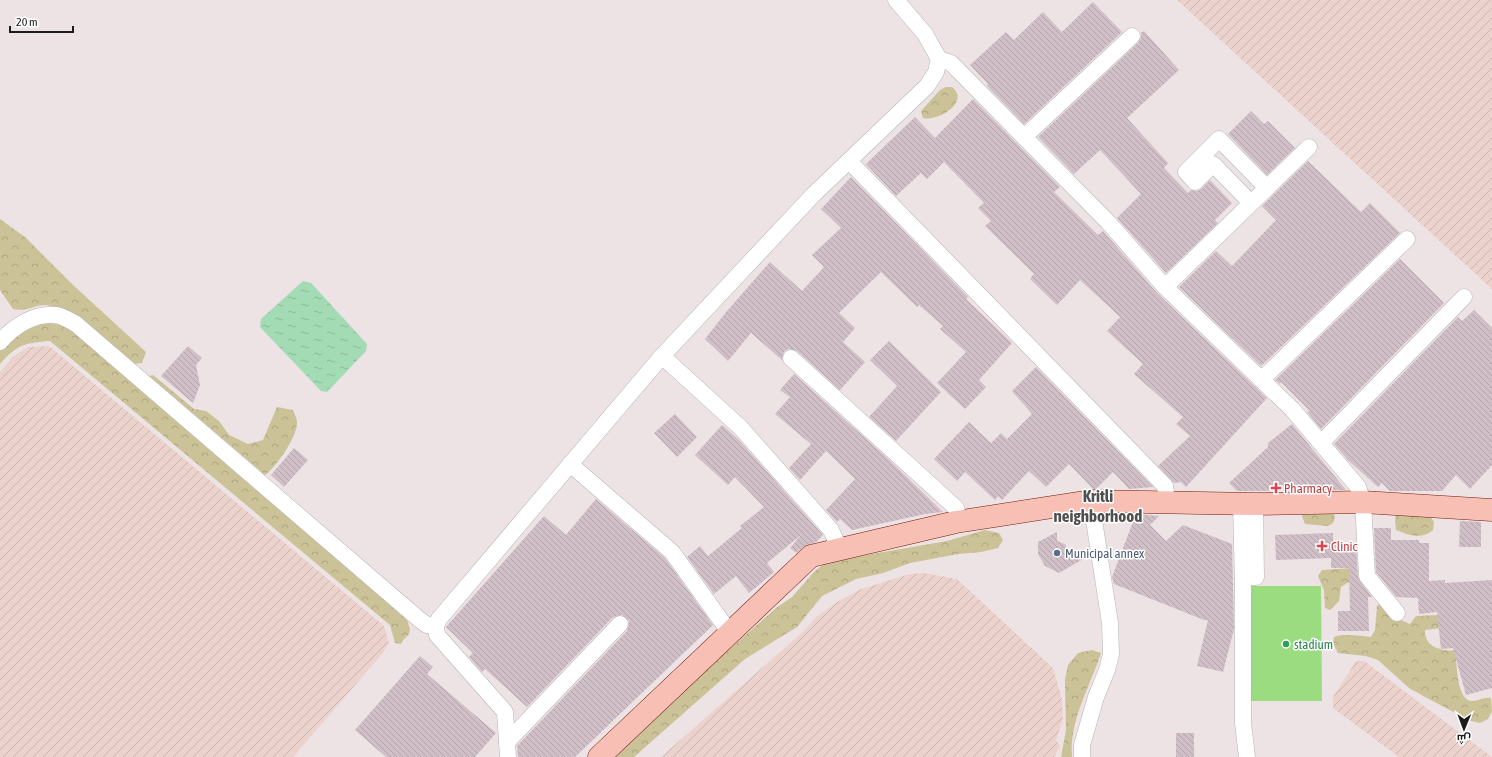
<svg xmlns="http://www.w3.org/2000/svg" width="1492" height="757" font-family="'Asap Condensed',Cairo,sans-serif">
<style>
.farmland{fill:url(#farmland-furrows)}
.forest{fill:url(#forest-crowns)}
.pitch{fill:#9bdc80}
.water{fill:url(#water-ripples)}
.building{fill:url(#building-back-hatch)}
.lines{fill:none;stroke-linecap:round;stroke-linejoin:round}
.street-casing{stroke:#b5b5b5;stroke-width:17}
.secondary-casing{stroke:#701c06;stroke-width:23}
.street{stroke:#fff;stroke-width:16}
.secondary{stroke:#f8bfb5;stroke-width:22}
.health-dot{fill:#e0444e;stroke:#fff;stroke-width:1.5}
.service-dot{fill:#5c6f8a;stroke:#fff;stroke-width:1.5}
.leisure-dot{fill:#2e9e5b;stroke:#fff;stroke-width:1.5}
.labels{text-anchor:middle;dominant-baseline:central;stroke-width:3;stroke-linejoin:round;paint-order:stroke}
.health-label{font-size:13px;fill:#be3a42;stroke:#fff;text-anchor:start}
.service-label{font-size:13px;fill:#4e5e75;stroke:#fff;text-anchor:start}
.leisure-label{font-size:13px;fill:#27864d;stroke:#fff;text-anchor:start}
.district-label{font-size:17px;font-weight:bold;fill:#4f4f4f;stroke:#fff}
</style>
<defs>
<pattern id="farmland-furrows" width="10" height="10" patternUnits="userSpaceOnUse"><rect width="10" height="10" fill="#ecd2cd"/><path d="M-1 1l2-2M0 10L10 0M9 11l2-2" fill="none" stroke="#cab4af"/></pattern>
<pattern id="forest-crowns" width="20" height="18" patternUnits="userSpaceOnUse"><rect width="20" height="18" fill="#ccc297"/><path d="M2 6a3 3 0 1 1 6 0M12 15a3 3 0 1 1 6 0" fill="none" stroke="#afa682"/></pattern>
<pattern id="water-ripples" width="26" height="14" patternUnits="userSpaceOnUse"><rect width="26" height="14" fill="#a2dbb4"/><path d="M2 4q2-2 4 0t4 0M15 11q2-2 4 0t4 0" fill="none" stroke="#8bbb9a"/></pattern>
<pattern id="building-back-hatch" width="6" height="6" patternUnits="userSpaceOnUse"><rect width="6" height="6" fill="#d0bfc7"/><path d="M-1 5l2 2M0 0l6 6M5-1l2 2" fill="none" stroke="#b2a4aa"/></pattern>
</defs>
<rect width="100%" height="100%" fill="#ede2e4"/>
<g class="farmland">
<path d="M1177,0H1492V289Z"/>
<path d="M49,346L384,626L389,643L382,654L293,757H0V372L13,357L28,347Z"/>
<path d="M923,573L957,579L1053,668L1062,700L1063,719L1056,740L1060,746L1054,757H661L804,631L815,618L837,602L861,589L910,574Z"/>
<path d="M1356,661H1364L1492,757H1399L1333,708V697Z"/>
</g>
<g class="forest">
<path d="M946,87H952C971,102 937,122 923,118L921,111L940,90Z"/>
<path d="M0,219L25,237L72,284L146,352L142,363L132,364C114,350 67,307 46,305C34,304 29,312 13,309L0,290Z"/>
<path d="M49,323L67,326L407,620L410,629L409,634L404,639L401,644L395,643L390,625L50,341C24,343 18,344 0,364V350L8,341L32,325Z"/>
<path d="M153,375L194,409L206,411L219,421L229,435L248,444L263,440L277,407L293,410C294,413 297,418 297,422C298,436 276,467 265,475L149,376Z"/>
<path d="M1305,511H1333L1335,518L1333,523L1328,526L1305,524L1302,516Z"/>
<path d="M1396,514L1429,515L1434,522L1433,530C1422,540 1408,535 1396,530L1395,520Z"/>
<path d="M985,530L999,533L1003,540L998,548L981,552L958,554L910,563L883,573L856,579L822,596L797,627L745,659L634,757H614L680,693L776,608L792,597L814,572L826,562L947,541Z"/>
<path d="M1353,568L1355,581L1347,583L1341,587L1339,601L1330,610L1325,608L1324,590L1318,576L1322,570Z"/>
<path d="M1382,603L1396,618L1410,624L1416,616L1440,615L1441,628L1425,630C1424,650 1447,652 1462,650L1464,658L1456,659C1457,670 1458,701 1472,701C1479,701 1483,697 1491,698L1492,711L1488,719L1480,723L1471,721L1425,697L1409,688L1378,660L1366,656L1338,653L1333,643L1334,637C1343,633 1361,636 1371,637L1375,630L1377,606Z"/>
<path d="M1092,650L1101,653C1090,687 1069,720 1072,757H1061L1066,730L1065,680L1068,665L1078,653Z"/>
</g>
<path class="pitch" d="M1250,586H1321L1322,701H1251Z"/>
<path class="water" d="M303,281L311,283L367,344L366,351L327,392L321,391L260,327L261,319Z"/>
<g class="building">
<path d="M1093,2L1122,32L1024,124L987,86L988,84L970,65L1006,32L1014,40L1043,12L1062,32Z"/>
<path d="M1144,31L1179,70L1127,118L1168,163L1164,168L1188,193L1191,190L1197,191L1201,189L1210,180L1232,203L1215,220L1218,223L1166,273L1117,218L1141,194L1100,150L1074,174L1038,137L1138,43L1141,38V33Z"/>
<path d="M973,99L1060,187L1054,192L1098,235L1103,231L1158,294L1267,398L1186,487L1181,482L1174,483L1158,466L1190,436L1176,424L1183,417L1134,374L1143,364L1107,331L1120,317L1080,280L1057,305L1030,279L1034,274L985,226L991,221L978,208L984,203L944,162L927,179L921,173L896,196L866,164L915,117L935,138Z"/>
<path d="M1251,111L1264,124L1268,121L1295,148L1267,175L1228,134Z"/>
<path d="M1308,161L1361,212L1370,203L1400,233L1261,366L1179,287L1216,251L1232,266L1276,220L1262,206Z"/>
<path d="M851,177L968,297L966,299L1012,343L979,380L986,387L965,409L937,383L966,352L940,329L943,326L919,305L917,307L881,272L839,313L855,328L843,342L865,362L840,390L797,351L788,349L784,352L782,360L751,333L728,361L705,339L727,311L770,262L802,291L824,267L812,255L841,228L821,209Z"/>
<path d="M1400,259L1444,303L1321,429L1307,412L1310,411L1281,382L1280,384L1275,380Z"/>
<path d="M1474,310L1492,328V465L1470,489L1456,475L1442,491H1390L1382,483L1378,487L1348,460L1334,444L1458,317L1462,321Z"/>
<path d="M889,341L941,392L896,441L869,417L897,386L870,360Z"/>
<path d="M188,346L202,358L196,365L200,385L193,403L161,376Z"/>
<path d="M1036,367L1153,487L1129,489L1113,472L1096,489H1093L1069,464L1046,487L1029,471L1002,500L998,496L995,500L965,472L957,481L934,459L969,422L991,443L1001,433L1007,439L1032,414L1012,391Z"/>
<path d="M794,374L884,455L943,512L925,514L852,530L840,519L837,522L826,510L855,479L826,451L800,480L789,468L811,444L775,414L790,397L780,390Z"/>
<path d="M675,414L697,437L677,457L654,433Z"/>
<path d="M1292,424L1346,490L1237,491L1229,483L1268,447V443Z"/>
<path d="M722,425L739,440L823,535L816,542L803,547L796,553L790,548L801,535L767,563L774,572L749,593L736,576L714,594L687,557L700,546L708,556L742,528L740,526L764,507L735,477L728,485L695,455Z"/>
<path d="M294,448L308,460L284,487L271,475Z"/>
<path d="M596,499L665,558L713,625L575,757H518L517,746L627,631L629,621L622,615L613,617L527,707L485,669L482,672L469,657L473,653L446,627L544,516L566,535Z"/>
<path d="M1136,514L1159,516L1150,525L1166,541L1183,525L1232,544L1234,629L1223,672L1197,666L1208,620H1204L1114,584L1112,577Z"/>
<path d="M1460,521L1481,522V547H1459Z"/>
<path d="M1374,528H1391V540H1419V543H1429V581L1445,580V583L1492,580V688L1466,695L1453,648L1441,649L1437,612L1419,614L1418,598L1396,597L1376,572Z"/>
<path d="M1057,532V541L1065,544L1068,551L1089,550L1090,555L1059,573L1045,566L1038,554V542Z"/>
<path d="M1333,533V544L1356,545L1358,577L1372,597H1368L1369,631H1338V611H1350L1349,568H1331V558L1276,560L1275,535Z"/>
<path d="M420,656L433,667L427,674L496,733L475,757H386L355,730Z"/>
<rect x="1176" y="733" width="18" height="24"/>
</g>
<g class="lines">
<defs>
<g id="street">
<path d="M939,59L951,63L1108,222L1165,287L1292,409L1358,487L1363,502L1367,576L1397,613"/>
<path d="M1024,137L1132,36"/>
<path d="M849,161L1165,486L1167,502"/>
<path d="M1251,203L1213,164L1195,182L1186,172L1219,139L1267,188"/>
<path d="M1165,287L1309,147"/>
<path d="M0,342C14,326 34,313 56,315C63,316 70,321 76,324L420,620L427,625L436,626"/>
<path d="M662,356L741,428L831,530L840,550"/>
<path d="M791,358L956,508L960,522"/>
<path d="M1261,380L1407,239"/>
<path d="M1321,443L1464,297"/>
<path d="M570,464L672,552L730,633"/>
<path d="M1241,504L1243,585V723L1247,757"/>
<path d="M1243,577H1256L1255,504"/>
<path d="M507,742L620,624"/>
<path d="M508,757L505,712L437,635L436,626L439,619L662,356L813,195L927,86L936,72L939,59L925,34L896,0"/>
<path d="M1082,757V745L1096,697L1107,670L1111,654L1110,623L1091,501"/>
</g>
<path id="secondary" d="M599,757L811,556L956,522L1091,501L1255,504L1363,502L1492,510"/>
</defs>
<use href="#street" class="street-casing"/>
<use href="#secondary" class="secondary-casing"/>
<use href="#street" class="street"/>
<use href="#secondary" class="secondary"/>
</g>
<g class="health-dot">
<path d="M1274 482h4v4h4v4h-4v4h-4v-4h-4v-4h4z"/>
<path d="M1320 540h4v4h4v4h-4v4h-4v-4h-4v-4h4z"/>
</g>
<circle class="service-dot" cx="1057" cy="553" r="4"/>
<circle class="leisure-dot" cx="1286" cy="644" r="4"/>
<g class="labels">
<g class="health-label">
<text x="1284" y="488">Pharmacy</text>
<text x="1331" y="546">Clinic</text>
</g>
<g class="service-label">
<text x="1065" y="553">Municipal annex</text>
</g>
<g class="leisure-label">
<text x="1294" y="644">stadium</text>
</g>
<g class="district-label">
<text x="1098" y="496">Kritli<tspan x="1098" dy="20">neighborhood</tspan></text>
</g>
</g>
<g transform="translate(1464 729) rotate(181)" stroke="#ffffff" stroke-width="3" paint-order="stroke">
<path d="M0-3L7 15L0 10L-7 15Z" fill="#1c1c1c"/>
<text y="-6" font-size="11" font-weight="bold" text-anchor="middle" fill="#1c1c1c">ش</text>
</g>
<path d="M10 26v6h63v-6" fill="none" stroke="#1c1c1c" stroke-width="2"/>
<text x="16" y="26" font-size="12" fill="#1c1c1c" stroke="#ffffff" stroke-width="3" paint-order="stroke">20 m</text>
</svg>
